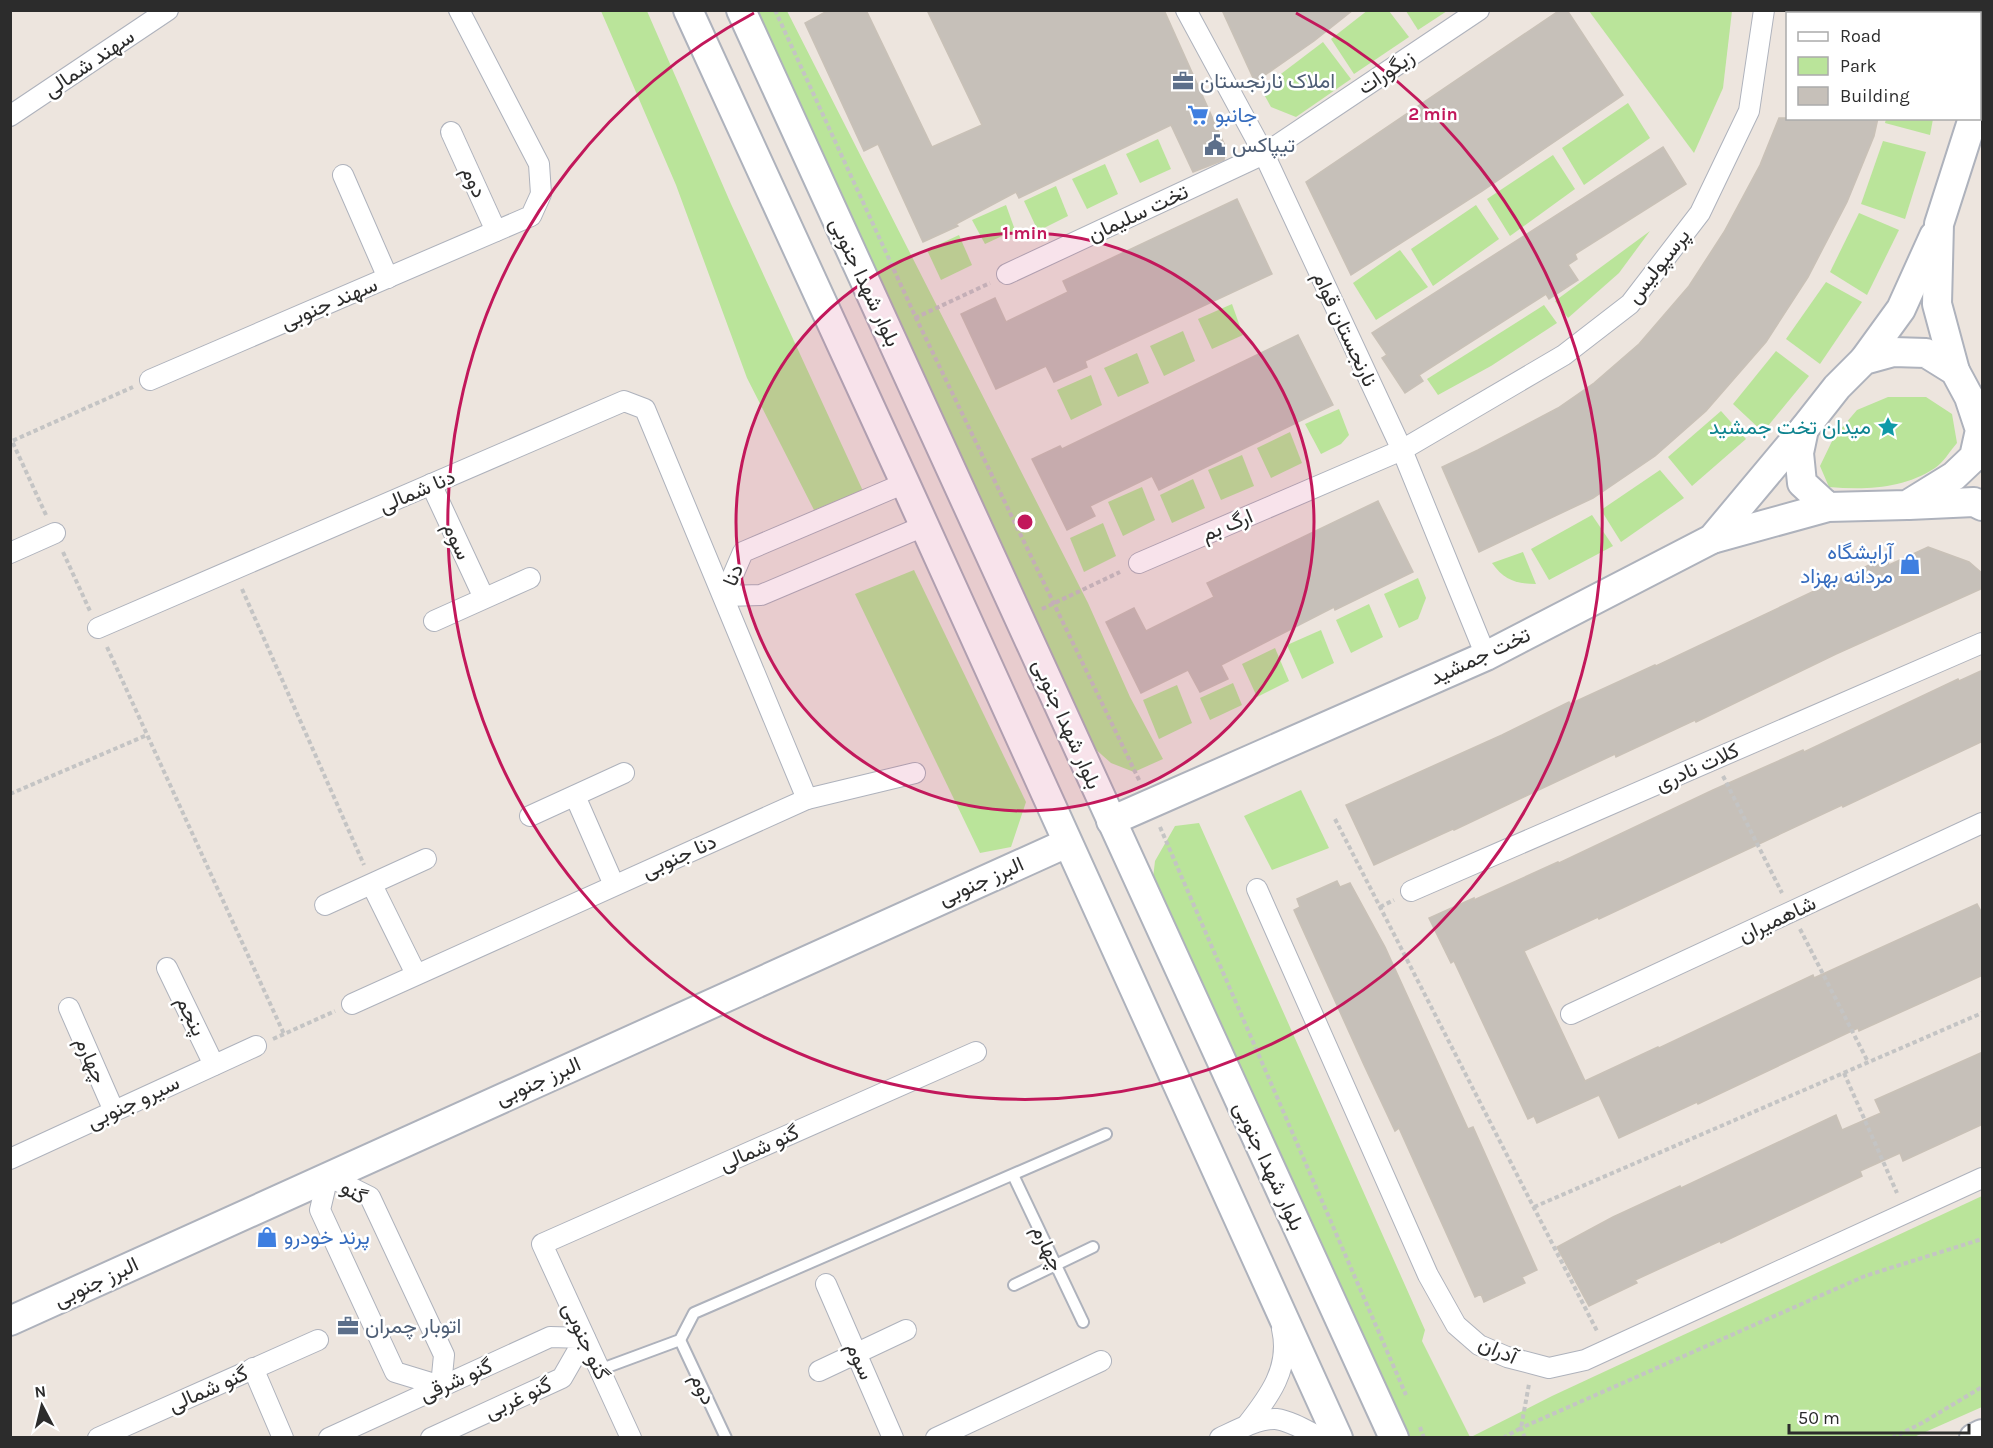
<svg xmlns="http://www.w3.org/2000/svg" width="1993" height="1448" font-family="Karla,Vazirmatn,sans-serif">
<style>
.green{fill:#bae49a}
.building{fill:#c6c0b9;stroke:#c9c1b7;stroke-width:1.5}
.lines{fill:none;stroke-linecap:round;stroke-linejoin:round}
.lane-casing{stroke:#aeb2bc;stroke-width:14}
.street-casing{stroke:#aeb2bc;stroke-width:22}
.secondary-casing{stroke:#aeb2bc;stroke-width:32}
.path{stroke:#c4c4c4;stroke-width:4;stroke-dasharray:4.5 3;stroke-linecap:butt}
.lane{stroke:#fff;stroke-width:10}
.street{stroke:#fff;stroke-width:20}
.secondary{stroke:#fff;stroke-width:28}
.ring{fill:none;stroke:#c2185b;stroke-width:3}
.labels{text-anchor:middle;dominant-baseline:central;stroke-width:5;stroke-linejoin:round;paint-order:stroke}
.street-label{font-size:21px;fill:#2c2c2c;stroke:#fff}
.service-label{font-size:21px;fill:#4e5e75;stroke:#fff;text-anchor:start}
.shop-label{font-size:21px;fill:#366cbe;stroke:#fff;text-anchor:start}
.culture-label{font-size:21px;fill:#0d838f;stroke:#fff;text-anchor:end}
.centre{fill:#c2185b;stroke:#fff;stroke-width:3}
.ring-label{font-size:18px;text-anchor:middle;font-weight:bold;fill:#c2185b;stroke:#fff;stroke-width:5;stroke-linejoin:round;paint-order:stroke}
</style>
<rect width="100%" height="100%" fill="#ede5de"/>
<g class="green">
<path d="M1368,10L1389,11L1409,37L1354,74L1331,39Z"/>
<path d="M601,11H647L731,204L863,491L814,510L747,378L676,185Z"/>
<path d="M751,11H787L1088,603L1130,697L1163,759L1134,772L1111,763L1093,747Z"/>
<path d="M1406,11H1447L1418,30Z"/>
<path d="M1589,11H1732L1723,88L1694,153Z"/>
<path d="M1323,42L1351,79L1296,117L1271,107L1261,89Z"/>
<path d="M1628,103L1650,138L1584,185L1562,148Z"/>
<path d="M1886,119V118L1933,119L1930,135L1885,123Z"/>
<path d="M1158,139L1171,169L1140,183L1126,154Z"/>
<path d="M1883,141L1926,152L1905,219L1861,204Z"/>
<path d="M1553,155L1575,189L1510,236L1487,199Z"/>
<path d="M1105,164L1118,194L1087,209L1072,179Z"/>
<path d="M1056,186L1068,216L1038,231L1024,201Z"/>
<path d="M1006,205L1015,230L985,244L972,220Z"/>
<path d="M1476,205L1499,239L1433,286L1411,249Z"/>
<path d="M1859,213L1899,230L1867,295L1830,272Z"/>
<path d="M1650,231L1619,273L1568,318L1555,301Z"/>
<path d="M959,235L972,265L941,280L927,250Z"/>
<path d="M1400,250L1428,287L1376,320L1353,283Z"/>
<path d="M1826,282L1862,302L1820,364L1786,339Z"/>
<path d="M1232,304L1243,335L1212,349L1198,319Z"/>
<path d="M1544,305L1557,323L1491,366L1438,395L1427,379Z"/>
<path d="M1183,331L1195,361L1164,376L1150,346Z"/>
<path d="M1776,351L1809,376L1763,432L1733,404Z"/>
<path d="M1137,353L1149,383L1118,397L1104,368Z"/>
<path d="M1091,375L1102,405L1071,420L1057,390Z"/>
<path d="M1888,397H1926L1952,414L1957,443C1950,451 1943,463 1935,468C1903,489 1866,490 1829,487L1820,466L1834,437L1857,410Z"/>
<path d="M1339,409L1349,435L1341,444L1321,454L1305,424Z"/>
<path d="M1721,411L1746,439L1692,486L1668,457Z"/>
<path d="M1290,432L1302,463L1271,478L1257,448Z"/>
<path d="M1242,455L1254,486L1221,500L1208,470Z"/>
<path d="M1660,470L1684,498L1621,542L1601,510Z"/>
<path d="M1193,479L1205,508L1172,523L1160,495Z"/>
<path d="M1142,487L1155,520L1123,536L1108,502Z"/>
<path d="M1592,515L1613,546L1549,580L1531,549Z"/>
<path d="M1103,523L1116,556L1084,572L1070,538Z"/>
<path d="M1523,552L1536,584C1516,584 1504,580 1492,563Z"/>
<path d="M914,570L1026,802L1011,847L980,853L855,594Z"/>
<path d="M1418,578L1426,598L1418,619L1399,628L1384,594Z"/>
<path d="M1369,604L1383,637L1351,653L1336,620Z"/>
<path d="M1321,630L1334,663L1302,679L1287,645Z"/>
<path d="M1275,648L1289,681L1257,697L1242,664Z"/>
<path d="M1233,683L1242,705L1210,720L1200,698Z"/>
<path d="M1177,685L1192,723L1159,739L1143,700Z"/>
<path d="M1301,790L1329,848L1272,870L1244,816Z"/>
<path d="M1199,823L1425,1330L1422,1341L1470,1437H1404L1151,895L1155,861L1175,826Z"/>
<path d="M1982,1196V1407L1914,1437H1471L1552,1396Z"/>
</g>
<g class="building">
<path d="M829,10H866L932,147L982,125L927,10H1164L1226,148L1224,160L1193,172L1171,125L1019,198L1016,192L956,224L958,226L923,242L878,144L864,151L805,23Z"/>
<path d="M1222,10H1353L1314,41L1255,82Z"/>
<path d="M1560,10H1567L1623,95L1482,191L1351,275L1306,182Z"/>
<path d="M1779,118H1878L1874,136L1847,202L1808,277L1766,342L1706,411L1655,456L1593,498L1479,552L1442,467L1478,450L1558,408L1594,383L1639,344L1689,286L1724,232L1760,165Z"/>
<path d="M1663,147L1686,184L1575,254L1577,259L1568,265L1578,280L1549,299L1546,294L1419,375L1423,381L1405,393L1382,358L1387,355L1372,333Z"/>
<path d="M1237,199L1272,274L1085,361L1087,367L1054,382L1046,366L996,389L961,314L995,298L1006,322L1068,292L1063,281Z"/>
<path d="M1298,335L1333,405L1159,490L1152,476L1090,506L1095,516L1067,530L1032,459L1060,446L1062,449Z"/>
<path d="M1378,501L1413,572L1335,610L1334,607L1221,665L1228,679L1200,692L1188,670L1141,693L1106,622L1134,608L1146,631L1214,597L1207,583Z"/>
<path d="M1928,547L1969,562L1983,574V588L1836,654L1696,722L1695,720L1616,757L1615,754L1454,830L1453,829L1374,865L1346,805L1502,735L1569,702L1570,704L1655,665L1656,666L1886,557L1889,565Z"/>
<path d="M1983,670V741L1843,807L1842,805L1599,919L1598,917L1524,951L1585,1081L1658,1047L1659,1048L1813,975L1814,978L1977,904L1983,915V975L1859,1031L1858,1028L1698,1104L1697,1102L1619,1138L1599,1095L1537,1123L1534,1116L1528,1119L1454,961L1451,963L1429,918L1474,898V900L1558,862L1559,863L1713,790L1803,750L1804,752L1958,679L1959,681Z"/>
<path d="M1337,881L1340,887L1350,883L1385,947L1468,1129L1473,1127L1537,1270L1522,1277L1525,1283L1484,1302L1481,1294L1475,1297L1399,1128L1395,1131L1364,1065L1294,910L1300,907L1297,899Z"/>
<path d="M1983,1052V1124L1903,1161L1900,1153L1860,1171L1862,1176L1721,1243L1720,1241L1635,1280L1637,1283L1589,1306L1557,1247L1613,1217L1680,1186L1681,1188L1836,1115L1842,1130L1881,1113L1875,1100Z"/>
</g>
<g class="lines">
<defs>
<g id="lane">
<path d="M1013,1175L1083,1322"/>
<path d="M1014,1285L1093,1247"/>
<path d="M680,1340L726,1438"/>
<path d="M599,1370L680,1340L694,1313L1106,1134"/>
</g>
<g id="street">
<path d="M1186,10L1264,154L1402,450L1486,656"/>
<path d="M10,116L168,10"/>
<path d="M451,132L496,231"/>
<path d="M343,175L388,278"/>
<path d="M1007,274L1264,154L1479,10"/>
<path d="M150,380L531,216L541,194L539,164L459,10"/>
<path d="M905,483L743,552L724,596L761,595L924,526"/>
<path d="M431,484L484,598"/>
<path d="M10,553L55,533"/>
<path d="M1139,563L1402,450L1564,355L1630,304L1700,213L1749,111L1764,10"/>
<path d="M434,621L530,578"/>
<path d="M98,628L624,401L645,409L807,799L352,1004"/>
<path d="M575,796L614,885"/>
<path d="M807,799L915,773"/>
<path d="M530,816L624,773"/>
<path d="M372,885L416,974"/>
<path d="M1257,889L1428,1275L1456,1325L1479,1345L1507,1357L1549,1368L1585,1360L1982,1178"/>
<path d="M1411,891L1982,643"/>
<path d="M325,905L426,859"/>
<path d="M167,968L214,1065"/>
<path d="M69,1008L114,1111"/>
<path d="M1571,1014L1982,823"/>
<path d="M10,1159L256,1046"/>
<path d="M328,1176L370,1197L444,1355L441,1386L395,1372L320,1210Z"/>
<path d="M826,1284L893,1438"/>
<path d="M253,1368L283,1438"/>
<path d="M819,1371L906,1330"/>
<path d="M1246,1426C1269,1397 1291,1368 1282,1329"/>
<path d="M98,1438L318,1340"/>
<path d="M329,1438L550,1337L585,1338L562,1378L431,1438"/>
<path d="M631,1438L542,1244L976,1052"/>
<path d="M936,1438L1101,1361"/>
<path d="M1220,1438C1235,1431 1259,1418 1276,1419C1291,1421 1307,1431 1321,1438"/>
</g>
<g id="secondary">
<path d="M688,10L905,483L1338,1438"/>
<path d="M741,10L1394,1438"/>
<path d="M1980,89L1982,75"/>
<path d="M1864,360L1901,309L1934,236"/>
<path d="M1955,371L1937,304L1939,224L1973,118"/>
<path d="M1909,505L1974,502L1982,506"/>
<path d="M1712,539L1828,507L1907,505L1954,476L1974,457L1980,430L1969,397L1955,371L1926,353L1893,352L1864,360L1837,387L1804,429L1799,453L1802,483L1828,507"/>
<path d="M1111,821L1486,656L1712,539L1804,429"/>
<path d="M10,1321L1067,843"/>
<path d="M1974,1438L1982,1434"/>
</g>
</defs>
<use href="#lane" class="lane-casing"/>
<use href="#street" class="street-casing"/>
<use href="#secondary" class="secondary-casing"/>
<g class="path">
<path d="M775,10L916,318L1140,782"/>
<path d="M915,318L990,283"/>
<path d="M46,515L12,441L133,387"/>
<path d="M63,552L90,611"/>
<path d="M242,589L364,865"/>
<path d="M1042,609L1120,572"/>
<path d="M107,647L284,1034"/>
<path d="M1723,776L1782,893"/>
<path d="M10,794L147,735"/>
<path d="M1335,819L1597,1331"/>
<path d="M1160,827L1406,1395"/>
<path d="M1380,907L1394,900"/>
<path d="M1800,929L1868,1062"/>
<path d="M273,1039L335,1011"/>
<path d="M1844,1073L1897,1193"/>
<path d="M1534,1207L1982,1013"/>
<path d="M1420,1427L1424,1438"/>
<path d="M1503,1438L1521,1428L1529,1384"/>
<path d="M1525,1438L1521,1428L1865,1276L1982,1239"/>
<path d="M1892,1438L1922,1423L1982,1387"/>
</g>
<use href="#lane" class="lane"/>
<use href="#street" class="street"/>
<use href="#secondary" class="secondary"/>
</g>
<circle cx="1025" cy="522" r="289" fill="#c2185b" fill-opacity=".12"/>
<g class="ring">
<circle cx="1025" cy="522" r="289"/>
<path d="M1296 13A577 577 0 1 1 754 13"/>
</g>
<defs>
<symbol id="office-bare" viewBox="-9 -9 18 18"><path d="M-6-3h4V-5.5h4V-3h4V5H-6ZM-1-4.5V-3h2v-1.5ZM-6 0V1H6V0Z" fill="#5c6f8a" stroke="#fff" stroke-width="2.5" paint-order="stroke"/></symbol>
<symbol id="supermarket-bare" viewBox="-9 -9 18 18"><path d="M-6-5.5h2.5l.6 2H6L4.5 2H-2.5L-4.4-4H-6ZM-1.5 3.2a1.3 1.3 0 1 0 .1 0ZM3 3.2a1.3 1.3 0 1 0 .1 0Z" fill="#3f7fe0" stroke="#fff" stroke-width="2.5" paint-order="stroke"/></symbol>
<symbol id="civic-bare" viewBox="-9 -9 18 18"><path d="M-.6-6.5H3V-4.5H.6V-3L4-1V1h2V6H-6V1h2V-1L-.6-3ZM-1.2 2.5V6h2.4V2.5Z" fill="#5c6f8a" stroke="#fff" stroke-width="2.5" paint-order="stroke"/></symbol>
<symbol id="sight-bare" viewBox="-9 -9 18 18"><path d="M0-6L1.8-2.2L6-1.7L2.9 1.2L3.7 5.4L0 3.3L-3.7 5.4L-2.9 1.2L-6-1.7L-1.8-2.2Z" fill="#0f9aa8" stroke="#fff" stroke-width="2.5" paint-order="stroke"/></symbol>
<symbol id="shop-bare" viewBox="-9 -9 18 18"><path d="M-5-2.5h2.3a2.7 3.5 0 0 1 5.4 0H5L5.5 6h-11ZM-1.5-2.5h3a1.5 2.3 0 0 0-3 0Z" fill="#3f7fe0" stroke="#fff" stroke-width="2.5" paint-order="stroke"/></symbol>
</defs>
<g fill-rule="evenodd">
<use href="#office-bare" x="1168" y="66" width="30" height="30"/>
<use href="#supermarket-bare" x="1183" y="100" width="30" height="30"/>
<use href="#civic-bare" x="1200" y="130" width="30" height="30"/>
<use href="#sight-bare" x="1873" y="412" width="30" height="30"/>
<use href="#shop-bare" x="1895" y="549" width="30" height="30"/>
<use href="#shop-bare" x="252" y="1222" width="30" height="30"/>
<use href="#office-bare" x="333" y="1311" width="30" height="30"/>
</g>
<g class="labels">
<g class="street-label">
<text transform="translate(89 63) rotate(-34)">سهند شمالی</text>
<text transform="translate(1386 72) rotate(-34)">زیگورات</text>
<text transform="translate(474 182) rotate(65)">دوم</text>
<text transform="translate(1138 213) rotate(-25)">تخت سلیمان</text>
<text transform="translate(1658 266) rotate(-52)">پرسپولیس</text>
<text transform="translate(865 282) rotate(65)">بلوار شهدا جنوبی</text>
<text transform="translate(329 303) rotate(-23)">سهند جنوبی</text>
<text transform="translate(1345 329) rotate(65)">نارنجستان قوام</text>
<text transform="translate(417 491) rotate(-23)">دنا شمالی</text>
<text transform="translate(1227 525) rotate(-23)">ارگ بم</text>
<text transform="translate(457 541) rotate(65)">سوم</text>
<text transform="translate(733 575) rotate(-67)">دنا</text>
<text transform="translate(1480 656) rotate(-25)">تخت جمشید</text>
<text transform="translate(1067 724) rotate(66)">بلوار شهدا جنوبی</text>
<text transform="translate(1697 767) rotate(-24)">کلات نادری</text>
<text transform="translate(679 856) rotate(-24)">دنا جنوبی</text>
<text transform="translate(981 881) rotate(-24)">البرز جنوبی</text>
<text transform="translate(1777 919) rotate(-25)">شاهمیران</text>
<text transform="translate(191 1016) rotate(64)">پنجم</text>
<text transform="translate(91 1060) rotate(66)">چهارم</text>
<text transform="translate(538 1081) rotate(-24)">البرز جنوبی</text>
<text transform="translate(133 1102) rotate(-25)">سیرو جنوبی</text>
<text transform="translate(759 1148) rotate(-24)">گنو شمالی</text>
<text transform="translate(1269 1166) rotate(65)">بلوار شهدا جنوبی</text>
<text transform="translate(354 1192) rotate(33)">گنو</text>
<text transform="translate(1048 1248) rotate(65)">چهارم</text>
<text transform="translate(96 1282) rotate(-25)">البرز جنوبی</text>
<text transform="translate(586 1341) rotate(65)">گنو جنوبی</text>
<text transform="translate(1498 1350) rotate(24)">آدران</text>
<text transform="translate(860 1361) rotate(66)">سوم</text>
<text transform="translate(456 1380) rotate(-24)">گنو شرقی</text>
<text transform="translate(208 1389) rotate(-24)">گنو شمالی</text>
<text transform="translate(703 1389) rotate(65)">دوم</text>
<text transform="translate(518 1398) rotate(-25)">گنو غربی</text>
</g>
<g class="service-label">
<text x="1200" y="81">املاک نارنجستان</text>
<text x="1232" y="145">تیپاکس</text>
<text x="365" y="1326">اتوبار چمران</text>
</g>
<g class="shop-label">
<text x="1215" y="115">جانبو</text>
<text x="1893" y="552" text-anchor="end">آرایشگاه<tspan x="1893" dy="24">مردانه بهزاد</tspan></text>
<text x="284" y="1237">پرند خودرو</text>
</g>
<g class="culture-label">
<text x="1871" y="427">میدان تخت جمشید</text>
</g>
</g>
<circle cx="1025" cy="522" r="9" class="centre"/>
<g class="ring-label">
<text x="1433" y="120">2 min</text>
<text x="1025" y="239">1 min</text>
</g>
<rect width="1993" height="1448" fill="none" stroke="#2c2c2c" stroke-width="24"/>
<rect x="1786" y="12" width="195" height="108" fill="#ffffff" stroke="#ababab" stroke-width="1.5"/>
<rect x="1798" y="32" width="30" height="9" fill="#ffffff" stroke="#ababab" stroke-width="1.5"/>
<text x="1840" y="42" font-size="18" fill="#2c2c2c">Road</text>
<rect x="1798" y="57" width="30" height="18" fill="#bae49a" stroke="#ababab" stroke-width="1.5"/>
<text x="1840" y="72" font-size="18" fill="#2c2c2c">Park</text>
<rect x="1798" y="87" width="30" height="18" fill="#c6c0b9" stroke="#ababab" stroke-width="1.5"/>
<text x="1840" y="102" font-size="18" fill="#2c2c2c">Building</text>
<g transform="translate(42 1406) rotate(353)" stroke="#ffffff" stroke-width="4.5" paint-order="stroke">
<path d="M0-4.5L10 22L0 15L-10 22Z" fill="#2c2c2c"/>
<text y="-9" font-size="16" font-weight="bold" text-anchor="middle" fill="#2c2c2c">N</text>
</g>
<path d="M1789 1424v9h180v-9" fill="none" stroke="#2c2c2c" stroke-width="3"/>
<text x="1798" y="1424" font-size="18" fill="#2c2c2c" stroke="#ffffff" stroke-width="4.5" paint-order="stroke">50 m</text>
</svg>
